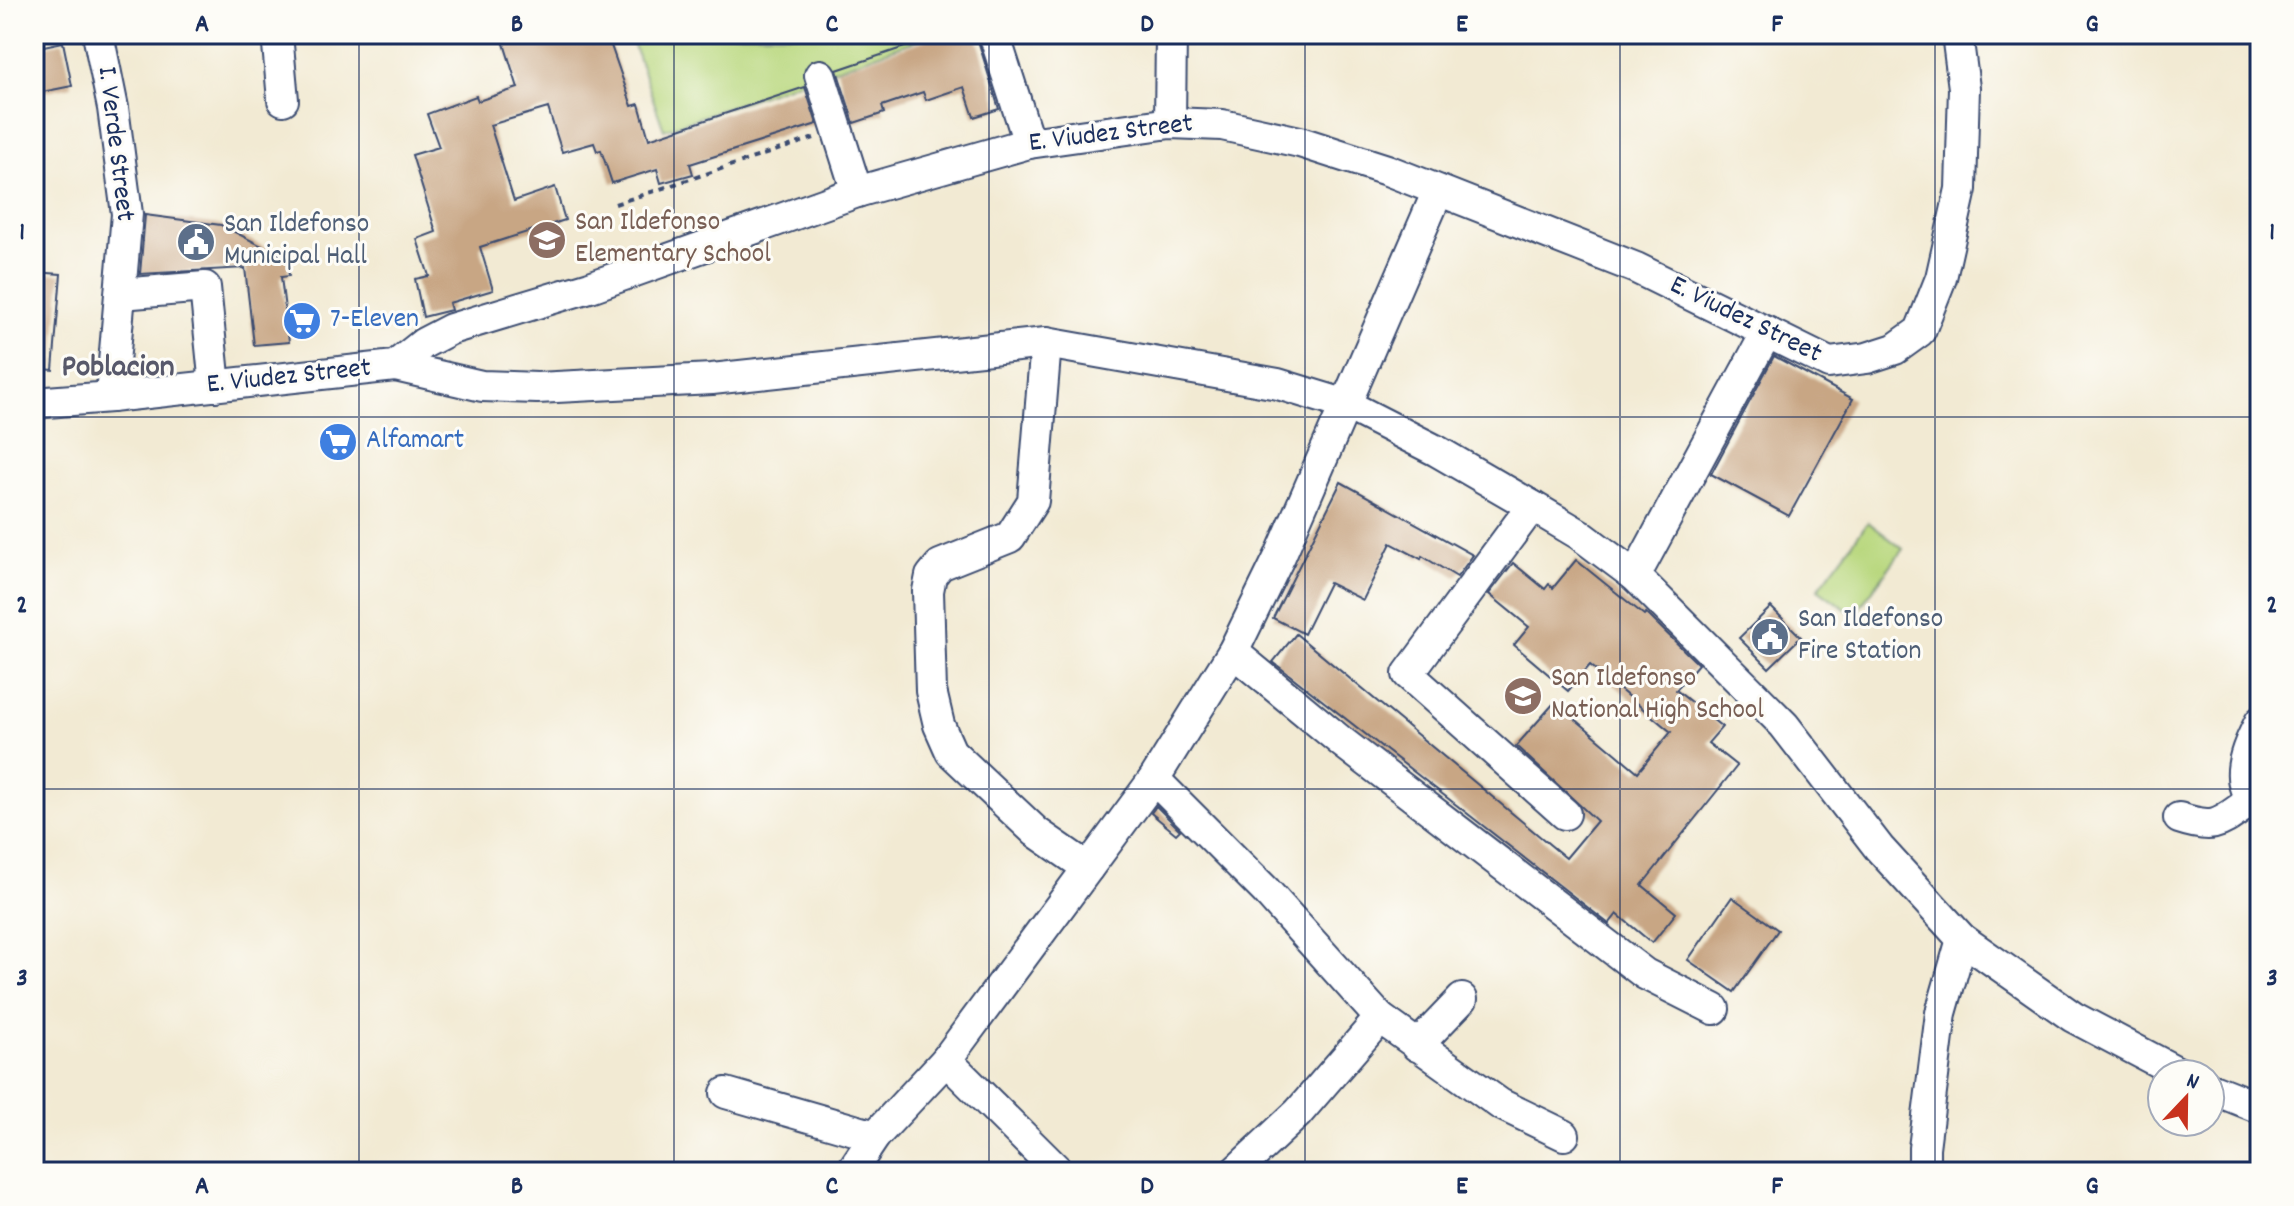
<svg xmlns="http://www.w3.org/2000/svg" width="2294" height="1206" font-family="Dekko,sans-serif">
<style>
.green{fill:#b9d87f;stroke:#6a846e;stroke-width:2}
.building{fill:#c8a684}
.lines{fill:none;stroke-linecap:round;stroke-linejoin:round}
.minor-casing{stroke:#3b4b70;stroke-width:34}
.path{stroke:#3b4b70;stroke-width:4;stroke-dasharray:6 6;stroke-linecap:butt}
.minor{stroke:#fff;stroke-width:30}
.grid{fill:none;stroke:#1b2f5e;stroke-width:2;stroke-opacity:0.55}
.labels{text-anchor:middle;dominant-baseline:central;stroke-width:6;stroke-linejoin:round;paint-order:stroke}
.street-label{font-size:28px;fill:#1b2f5e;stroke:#fdfcf7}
.education-label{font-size:28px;fill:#785e54;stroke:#fdfcf7;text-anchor:start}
.service-label{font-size:28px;fill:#4e5e75;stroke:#fdfcf7;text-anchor:start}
.shop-label{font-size:28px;fill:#366cbe;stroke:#fdfcf7;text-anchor:start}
.quarter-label{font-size:32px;font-weight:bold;fill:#58596b;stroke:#fdfcf7}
.neatline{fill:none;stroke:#1b2f5e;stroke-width:3}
.grid-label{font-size:26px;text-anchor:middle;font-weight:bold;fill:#1b2f5e}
</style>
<rect width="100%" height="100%" fill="#fdfcf7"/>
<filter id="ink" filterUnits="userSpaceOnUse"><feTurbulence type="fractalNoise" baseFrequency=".0125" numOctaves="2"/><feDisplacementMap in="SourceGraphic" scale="16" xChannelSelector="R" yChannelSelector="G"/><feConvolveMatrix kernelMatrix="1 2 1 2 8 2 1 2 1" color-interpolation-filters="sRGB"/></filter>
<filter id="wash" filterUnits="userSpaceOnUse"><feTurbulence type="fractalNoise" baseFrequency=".006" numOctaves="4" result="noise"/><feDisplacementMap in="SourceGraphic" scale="32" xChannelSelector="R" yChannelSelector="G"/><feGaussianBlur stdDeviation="1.8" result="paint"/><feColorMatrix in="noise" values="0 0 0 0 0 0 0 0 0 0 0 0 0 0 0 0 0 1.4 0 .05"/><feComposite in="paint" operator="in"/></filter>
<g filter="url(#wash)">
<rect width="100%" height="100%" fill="#f2ead3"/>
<g class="green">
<path d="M630,34H934L664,130Z"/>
<path d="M1868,522L1903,549L1854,615L1818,589Z"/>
</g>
<g id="blocks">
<g class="building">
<path d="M501,34H607L632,106L639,104L649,139L805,87L817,124L690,164L693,174L661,183L657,169L612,183L601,150L597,151L594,143L562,152L548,108L490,125L514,201L555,187L565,220L480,247L493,290L449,303L451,310L423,317L415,279L429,276L417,239L436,232L412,155L439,147L427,114L476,96L478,101L518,88Z"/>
<path d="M943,34H976L999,109L974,117L964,87L926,100L923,92L882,106L884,113L854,123L837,70Z"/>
<path d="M63,42L72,86L37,93L34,48Z"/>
<path d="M145,215L221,225L287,259L289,276L281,277L289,342L254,345L245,268L140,274Z"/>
<path d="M34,272L61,274L53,370L34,368Z"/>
<path d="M1774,356L1853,399L1789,516L1711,474Z"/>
<path d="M1341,482L1473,555L1457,577L1422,556L1421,559L1391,543L1363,600L1329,583L1304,634L1273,618Z"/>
<path d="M1576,560L1644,615L1646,613L1698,664L1676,690L1722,727L1708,743L1737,766L1642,885L1676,913L1652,943L1617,914L1609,924L1273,662L1296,634L1566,858L1597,821L1516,746L1555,702L1638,772L1671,732L1590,665L1568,691L1514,645L1529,627L1489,594L1513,563L1545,589L1549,584L1553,588Z"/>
<path d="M1771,607L1801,637L1769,668L1739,638Z"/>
<path d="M1156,806L1180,830L1176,834L1151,813Z"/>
<path d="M1732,897L1778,930L1734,992L1688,960Z"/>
</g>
</g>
</g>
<g filter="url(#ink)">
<use href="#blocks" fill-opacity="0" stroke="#3b4b70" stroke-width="2"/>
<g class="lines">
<defs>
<g id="minor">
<path d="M98,34L113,108L127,214L111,397"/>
<path d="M277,34L283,100"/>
<path d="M994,34L1029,143"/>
<path d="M820,75L857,192"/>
<path d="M1170,123L1171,34"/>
<path d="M121,294L205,287L215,386"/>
<path d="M1046,343L1033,501L1010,537L940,565L931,576L928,591L931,691L939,725L951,752L1036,832L1088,868"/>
<path d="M395,366L482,386L537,388L712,379L1046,343L1278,384L1347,405L1437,451L1532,506L1579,534L1635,576L1784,725L1879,848L1962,939L2073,1017L2181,1074"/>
<path d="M34,403L111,397L395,366L424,343L451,329L590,287L857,192L1029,143L1170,123L1222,125L1300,142L1387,170L1636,268L1829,363L1867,358L1895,349L1920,331L1941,278L1961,189L1964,88L1957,34"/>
<path d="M1532,506L1408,674L1565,814"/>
<path d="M1635,576L1767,332"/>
<path d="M1233,652L1342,742L1645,974L1714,1009"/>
<path d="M2260,722C2247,748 2229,784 2260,805"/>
<path d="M1154,779L1266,891L1380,1018L1500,1104L1564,1135"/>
<path d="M2179,818C2218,831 2220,822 2252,800"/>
<path d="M1417,1046L1462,999"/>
<path d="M946,1060L1059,1172"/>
<path d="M2210,1088L2260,1108"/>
<path d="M726,1093L875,1136"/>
<path d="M851,1172L875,1136L946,1060L1154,779L1233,652L1280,556L1438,191"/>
<path d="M1235,1172L1298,1113L1380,1018"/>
<path d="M1924,1172V1148L1941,1013L1962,939"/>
</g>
</defs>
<use href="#minor" class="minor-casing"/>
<path class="path" d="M615,204L814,138"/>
<use href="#minor" class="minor"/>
</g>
</g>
<path class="grid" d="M359,34V1172M674,34V1172M989,34V1172M1305,34V1172M1620,34V1172M1935,34V1172M34,417H2260M34,789H2260"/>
<defs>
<symbol id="school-disc" viewBox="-11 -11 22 22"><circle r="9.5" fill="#8d6e63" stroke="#fdfcf7"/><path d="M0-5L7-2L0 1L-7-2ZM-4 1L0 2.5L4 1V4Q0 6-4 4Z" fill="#fff"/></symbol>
<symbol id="civic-disc" viewBox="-11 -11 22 22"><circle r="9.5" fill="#5c6f8a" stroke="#fdfcf7"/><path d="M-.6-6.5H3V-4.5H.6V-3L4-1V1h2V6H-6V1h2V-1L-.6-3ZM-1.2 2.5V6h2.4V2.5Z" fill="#fff"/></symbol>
<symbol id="supermarket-disc" viewBox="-11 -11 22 22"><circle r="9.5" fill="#3f7fe0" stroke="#fdfcf7"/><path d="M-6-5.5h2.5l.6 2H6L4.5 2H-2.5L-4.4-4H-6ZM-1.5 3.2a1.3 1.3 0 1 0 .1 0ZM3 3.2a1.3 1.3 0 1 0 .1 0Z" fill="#fff"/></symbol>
</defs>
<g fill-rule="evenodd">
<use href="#school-disc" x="525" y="218" width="44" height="44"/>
<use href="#civic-disc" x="174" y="220" width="44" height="44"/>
<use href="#supermarket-disc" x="280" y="299" width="44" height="44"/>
<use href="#supermarket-disc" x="316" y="420" width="44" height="44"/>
<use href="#civic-disc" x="1748" y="615" width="44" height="44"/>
<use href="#school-disc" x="1501" y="674" width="44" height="44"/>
</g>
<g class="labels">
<g class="street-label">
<text transform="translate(1111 135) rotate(-7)">E. Viudez Street</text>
<text transform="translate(114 144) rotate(83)">I. Verde Street</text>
<text transform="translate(1745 321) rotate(26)">E. Viudez Street</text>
<text transform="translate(289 378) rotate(-6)">E. Viudez Street</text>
</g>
<g class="education-label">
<text x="575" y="224">San Ildefonso<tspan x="575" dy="32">Elementary School</tspan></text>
<text x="1551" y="680">San Ildefonso<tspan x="1551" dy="32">National High School</tspan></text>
</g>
<g class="service-label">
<text x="224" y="226">San Ildefonso<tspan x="224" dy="32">Municipal Hall</tspan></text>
<text x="1798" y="621">San Ildefonso<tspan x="1798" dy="32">Fire Station</tspan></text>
</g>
<g class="shop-label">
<text x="330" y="321">7-Eleven</text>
<text x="366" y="442">Alfamart</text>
</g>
<g class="quarter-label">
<text x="118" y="369">Poblacion</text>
</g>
</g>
<rect width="2294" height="1206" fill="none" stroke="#fdfcf7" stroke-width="88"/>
<g transform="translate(2186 1098) rotate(22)"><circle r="38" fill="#fdfcf7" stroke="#a3aaba" stroke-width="2"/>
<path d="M0-6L14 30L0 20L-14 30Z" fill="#c8321e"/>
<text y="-12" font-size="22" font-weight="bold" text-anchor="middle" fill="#1b2f5e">N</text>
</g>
<rect x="44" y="44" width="2206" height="1118" class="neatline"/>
<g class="grid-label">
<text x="202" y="31">A</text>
<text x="517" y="31">B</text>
<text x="832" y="31">C</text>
<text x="1147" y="31">D</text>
<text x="1462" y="31">E</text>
<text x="1777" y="31">F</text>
<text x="2092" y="31">G</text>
<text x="22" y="239">1</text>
<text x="2272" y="239">1</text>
<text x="22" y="612">2</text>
<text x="2272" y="612">2</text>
<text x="22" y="985">3</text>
<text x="2272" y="985">3</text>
<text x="202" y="1193">A</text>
<text x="517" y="1193">B</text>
<text x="832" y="1193">C</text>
<text x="1147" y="1193">D</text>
<text x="1462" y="1193">E</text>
<text x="1777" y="1193">F</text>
<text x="2092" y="1193">G</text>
</g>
</svg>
